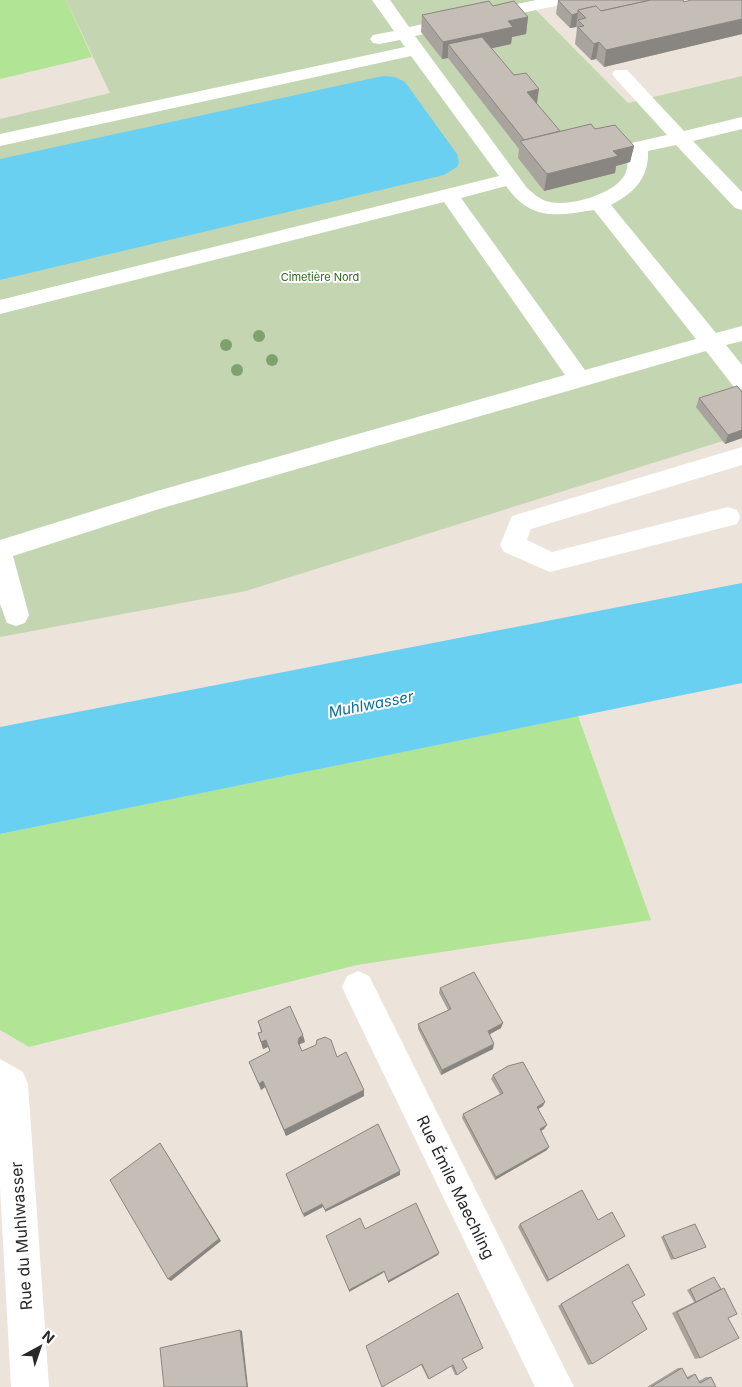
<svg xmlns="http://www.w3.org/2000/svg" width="742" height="1387" font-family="Inter,sans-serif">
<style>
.green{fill:#b2e495}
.cemetery{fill:#c4d6b1}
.water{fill:#6ad0f1}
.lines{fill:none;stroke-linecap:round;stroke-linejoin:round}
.minor{fill:#fff;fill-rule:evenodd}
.tree{fill:#81a070}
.wall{fill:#a9a39d}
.shaded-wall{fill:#898580}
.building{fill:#c4beb7;stroke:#898580}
.labels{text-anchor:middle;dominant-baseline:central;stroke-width:4;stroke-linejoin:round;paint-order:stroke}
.far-park-label{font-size:11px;fill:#2a6818;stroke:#fff}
.water-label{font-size:15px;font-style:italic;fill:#0a6d9d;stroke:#fff}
.near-street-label{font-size:16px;fill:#292929;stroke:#fff}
</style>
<rect width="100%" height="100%" fill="#ece4db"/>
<g class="green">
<path d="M0,0H66L92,57L0,79Z"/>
<path d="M578,716L651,920L357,965L29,1047L0,1030V834Z"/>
</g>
<path class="cemetery" d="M66,0H572L535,9L628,103L742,76V435L246,591L0,637V119L110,93Z"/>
<g class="water">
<path d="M383,76L395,77L405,82L457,154L459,163L457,167L444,175L0,280V159Z"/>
<path d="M742,583V683L0,834V727Z"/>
</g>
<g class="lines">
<g class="minor">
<path d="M372,0H390L409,27L536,0H569L566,4L560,5L415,36L527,188C533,193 539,199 546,201C566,208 613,195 624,176C631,166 625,152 631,143L667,135L615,78L612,74L615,70H627L684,131L742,117V129L693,141L742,192V210L735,208L676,145L648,151C649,178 634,193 611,205L716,333L742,326V341L726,345L742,365V389L734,387L706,351L159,509L13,556L29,615L25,623L16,626L7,623L0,604V540L157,491L565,375L444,202L0,314V300L499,176L411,56L0,146V134L405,47L400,40L379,44L373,43L370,39L373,35L394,31ZM506,186C531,221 556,216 594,210L696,339L585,370L461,198Z"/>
<path d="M742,447V465L531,529L527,540L552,552L728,507L737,510L740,517L737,524L550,572L504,552L500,545L512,516Z"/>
<path d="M358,971L369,976L574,1387H535L347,998L342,987L347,976Z"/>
<path d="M0,1059L23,1072L28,1084L49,1387H11L0,1187Z"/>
</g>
</g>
<g class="tree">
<circle cx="259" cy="336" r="6"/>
<circle cx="226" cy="345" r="6"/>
<circle cx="272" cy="360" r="6"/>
<circle cx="237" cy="370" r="6"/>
</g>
<g class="wall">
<path d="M558,0L684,2L742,0V34L604,67L596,59L591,60L575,44L577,28L576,27L570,28L556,14Z"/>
<path d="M493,6L528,17L526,34L512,37L511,44L491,48L537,103H536L560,131L595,129L634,146L630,162L616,166L615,173L544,191L518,158L519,149L448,58L442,59L421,32L422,15Z"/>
<path d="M699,398L742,438L725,444L696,407Z"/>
<path d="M440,988L501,1028L489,1035L493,1049L441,1075L418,1029V1024L448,1010L439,993Z"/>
<path d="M258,1021L305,1042L300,1044V1046L302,1051L337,1057L364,1090V1096L286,1136L265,1087L261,1090L249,1062L270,1052L268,1047L263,1049L258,1033L261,1032Z"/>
<path d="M493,1075L543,1106L538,1109L544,1129L541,1131L547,1150L495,1180L462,1118L463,1114L500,1094L491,1079Z"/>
<path d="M598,1220L625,1236L547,1282L518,1227L520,1224Z"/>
<path d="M663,1236L706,1247L671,1260L661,1237Z"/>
<path d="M628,1264L632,1302L592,1364L588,1365L558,1306Z"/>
<path d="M712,1278L728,1318L700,1358L695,1359L672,1313L694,1302L687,1290Z"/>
<path d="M366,1346L462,1359L457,1375H455L451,1366L428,1379L421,1365Z"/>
<path d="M678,1368H682L687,1377L691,1375L695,1374L699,1381L706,1377H711L716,1387H647Z"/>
</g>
<g class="shaded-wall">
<path d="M578,13L576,27L570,28L572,15Z"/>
<path d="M528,17L526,34L512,37L511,44L457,56L448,44V58L442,59L443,42L508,21Z"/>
<path d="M742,19V34L604,67L606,50Z"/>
<path d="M599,42L596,59L591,60L594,44Z"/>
<path d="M539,89L537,103L525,105L527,92Z"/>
<path d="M634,146L630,162L616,166L615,173L544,191L547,174L613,151Z"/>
<path d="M742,430V438L725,444L728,435Z"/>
<path d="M503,1023L501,1028L486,1036L488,1031Z"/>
<path d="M303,1035L305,1042L300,1044L299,1049L298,1042L299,1038Z"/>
<path d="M266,1040L268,1047L263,1049L261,1042Z"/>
<path d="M494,1044L493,1049L441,1075L442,1070Z"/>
<path d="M263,1081L265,1087L261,1090L259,1084Z"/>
<path d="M364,1090V1096L286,1136L284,1130Z"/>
<path d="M545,1102L543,1106L535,1111L537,1107Z"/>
<path d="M547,1125L544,1129L537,1133L540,1129Z"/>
<path d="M160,1143L221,1241L171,1281L168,1279Z"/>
<path d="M549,1147L547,1150L495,1180L496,1177Z"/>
<path d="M400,1171V1175L325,1212V1210Z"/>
<path d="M322,1204L323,1207L304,1217L303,1214Z"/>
<path d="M439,1253L438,1255L388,1283V1281Z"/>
<path d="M384,1271L383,1273L349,1292V1290Z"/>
<path d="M240,1330L242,1331L248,1387H247Z"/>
</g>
<g class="building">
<path d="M558,0H651L601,11L596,6L578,10V13L572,15Z"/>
<path d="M651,0H683L684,2L691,0H742V19L606,50L599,42L594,44L578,27L584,26L578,20L586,18L578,10L596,6L601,11Z"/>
<path d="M489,1L493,6L514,1L528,17L508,21L513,27L443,42L422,15Z"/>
<path d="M482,37L514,75L526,73L539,89L527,92L560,131L524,140L448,44Z"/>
<path d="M591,124L595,129L615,125L634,146L613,151L618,156L547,174L520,141Z"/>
<path d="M737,386L742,392V430L728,435L699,398Z"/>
<path d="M474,972L503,1023L488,1031L494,1044L442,1070L418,1024L451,1009L440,988Z"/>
<path d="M290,1006L303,1035L299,1038L298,1042L302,1051L316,1045L317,1040L325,1037L331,1040L337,1057L346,1052L364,1090L284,1130L263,1081L259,1084L249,1062L270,1051L266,1040L261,1042L258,1033L262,1032L258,1021Z"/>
<path d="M523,1062L545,1102L537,1107L547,1125L540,1129L549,1147L496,1177L463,1114L503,1093L493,1075L508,1066Z"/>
<path d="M378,1124L400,1171L325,1210L322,1204L303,1214L286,1174Z"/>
<path d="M160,1143L219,1239L168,1279L110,1180Z"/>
<path d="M582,1190L598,1220L612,1212L625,1236L549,1280L520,1224Z"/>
<path d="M416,1203L439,1253L388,1281L384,1271L349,1290L326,1236L360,1218L365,1229Z"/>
<path d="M695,1224L706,1247L674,1259L663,1236Z"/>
<path d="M628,1264L645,1295L632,1302L647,1329L592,1364L561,1304Z"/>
<path d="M714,1277L721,1289L696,1302L690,1289Z"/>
<path d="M724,1288L737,1314L728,1318L739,1338L700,1358L677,1312Z"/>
<path d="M458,1293L483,1348L462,1359L467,1368L457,1375L453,1365L429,1379L422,1364L382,1387L366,1346Z"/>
<path d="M240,1330L247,1387H164L160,1348Z"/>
<path d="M682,1368L688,1379L695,1374L700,1383L711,1377L716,1387H651Z"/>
</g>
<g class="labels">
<g class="far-park-label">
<text x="320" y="277">Cimetière Nord</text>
</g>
<g class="water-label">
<text transform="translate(371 704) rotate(-11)">Muhlwasser</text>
</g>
<g class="near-street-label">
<text transform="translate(456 1187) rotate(64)">Rue Émile Maechling</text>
<text transform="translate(21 1236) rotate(-94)">Rue du Muhlwasser</text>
</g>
</g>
<g transform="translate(40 1347) rotate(40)" stroke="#ffffff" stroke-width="4" paint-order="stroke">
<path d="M0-4L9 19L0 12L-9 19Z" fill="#292929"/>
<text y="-8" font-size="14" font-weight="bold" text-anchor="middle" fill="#292929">N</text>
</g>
</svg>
